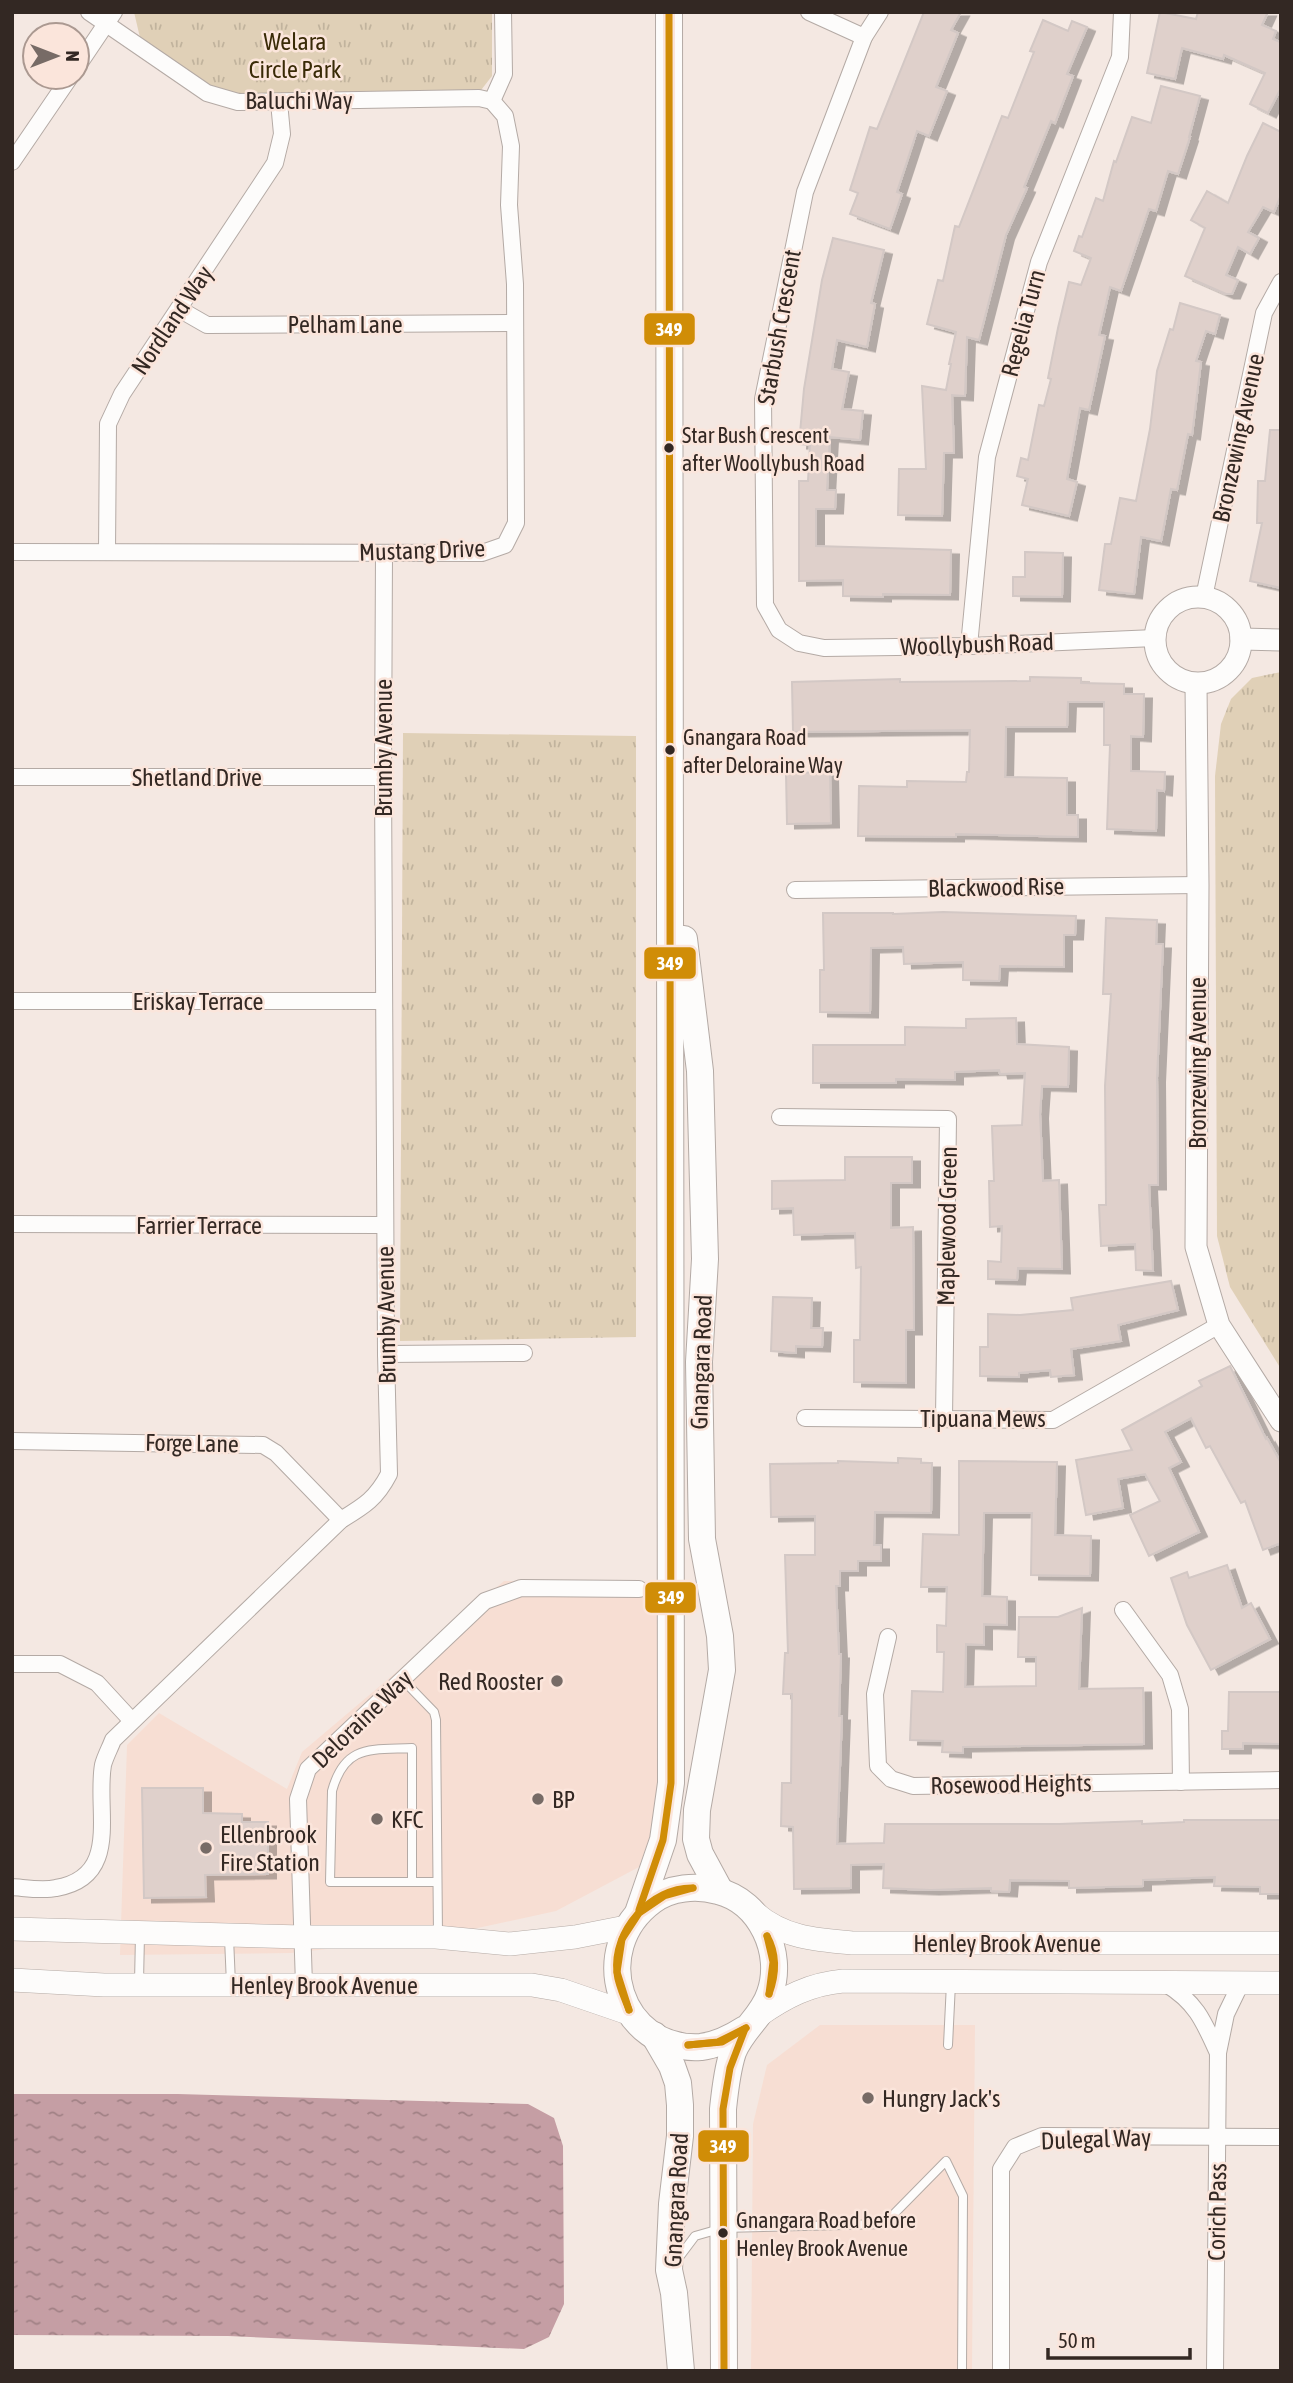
<svg xmlns="http://www.w3.org/2000/svg" width="1293" height="2383" font-family="'Asap Condensed',sans-serif">
<style>
.built{fill:#f7ded3}
.park{fill:url(#park-tufts)}
.water{fill:url(#water-ripples)}
.building{fill:#dfd0cb;stroke:#d3c8c5;stroke-width:2;filter:url(#shadow)}
.lines{fill:none;stroke-linecap:round;stroke-linejoin:round}
.service-casing{stroke:#b4aaa5;stroke-width:10}
.minor-casing{stroke:#b4aaa5;stroke-width:18}
.tertiary-casing{stroke:#b4aaa5;stroke-width:23}
.secondary-casing{stroke:#b4aaa5;stroke-width:24}
.primary-casing{stroke:#b4aaa5;stroke-width:28}
.service{stroke:#fdfcfb;stroke-width:8}
.minor{stroke:#fdfcfb;stroke-width:16}
.tertiary{stroke:#fdfcfb;stroke-width:21}
.secondary{stroke:#fdfcfb;stroke-width:23}
.primary{stroke:#fdfcfb;stroke-width:26}
.bus-1-casing{stroke:#fbe5db;stroke-width:12}
.bus-1{stroke:#d08d07;stroke-width:7}
.bus-dot{fill:#332823;stroke:#fbe5db;stroke-width:2.5}
.poi-dot{fill:#776b66;stroke:#fbe5db;stroke-width:2.5}
.labels{text-anchor:middle;dominant-baseline:central;stroke-width:5;stroke-linejoin:round;paint-order:stroke}
.bus-label{font-size:22px;fill:#332823;stroke:#fbe5db;text-anchor:start}
.park-label{font-size:24px;fill:#392a06;stroke:#fbe5db}
.street-label{font-size:24px;fill:#332823;stroke:#fbe5db}
.poi-label{font-size:24px;fill:#332823;stroke:#fbe5db;text-anchor:start}
.line-badge{stroke:#fbe5db;stroke-width:2.5}
.badge-label{font-size:19px;text-anchor:middle;font-weight:bold;fill:#fff}
</style>
<defs>
<pattern id="park-tufts" width="24" height="20" patternUnits="userSpaceOnUse" patternTransform="scale(1.75)"><rect width="24" height="20" fill="#e0d0b7"/><path d="M3 7l-1-3M5 7V3M7 7l1-3M15 17l-1-3M17 17v-4M19 17l1-3" fill="none" stroke="#c1b39d"/></pattern>
<pattern id="water-ripples" width="26" height="14" patternUnits="userSpaceOnUse" patternTransform="scale(1.75)"><rect width="26" height="14" fill="#c59ea4"/><path d="M2 4q2-2 4 0t4 0M15 11q2-2 4 0t4 0" fill="none" stroke="#a18185"/></pattern>
<filter id="shadow"><feDropShadow dx="8" dy="4.5" stdDeviation="0" flood-color="#0004"/></filter>
</defs>
<rect width="100%" height="100%" fill="#f4e8e2"/>
<g class="built">
<path d="M504,1581L671,1582L656,1819L639,1867L556,1911L436,1937L291,1953L120,1955L127,1745L159,1713L287,1789L302,1752Z"/>
<path d="M820,2025H975L972,2371H751L753,2124L767,2065Z"/>
</g>
<g class="park">
<path d="M134,12H492V76L478,94L241,98L208,85L141,42Z"/>
<path d="M1281,672V1369L1230,1287L1217,1236L1215,776L1221,724L1231,699L1252,678Z"/>
<path d="M403,733L636,736V1337L400,1341Z"/>
</g>
<path class="water" d="M12,2094H178L528,2104L554,2118L563,2146L564,2304L549,2337L524,2349L228,2336L12,2335Z"/>
<g class="building">
<path d="M924,12H961L951,30L958,33L936,87L947,91L929,136L917,131L897,192L902,194L890,229L850,214L858,193L850,190L870,127L877,129Z"/>
<path d="M1160,12L1196,19L1198,12H1268L1262,25L1276,31L1273,39L1280,42L1281,41V88L1268,113L1250,104L1265,73L1224,55L1223,59L1182,48L1175,79L1147,73Z"/>
<path d="M1043,20L1068,31L1072,21L1087,27L1067,74L1073,76L1055,123L1051,121L1024,187L1027,188L1006,235L979,340L967,337L965,396L952,395L954,453H944L942,516L898,515L899,469H926L922,386L946,390L951,364H949L956,332L927,324L938,280L943,281L955,226L959,227L1002,116L1008,118L1034,52L1030,51Z"/>
<path d="M1161,86L1200,96L1189,137H1190L1178,174L1168,171L1156,211L1149,209L1121,291L1110,287L1099,335L1105,336L1089,410L1080,408L1067,479L1077,482L1069,516L1022,505L1028,479L1017,476L1021,458L1028,460L1039,405L1044,406L1051,379L1048,378L1058,328L1069,282L1081,285L1091,258L1074,251L1079,236L1082,237L1096,198L1103,201L1114,161L1116,162L1132,117L1151,123Z"/>
<path d="M1263,123L1281,132V195L1274,212L1263,207L1248,232L1259,238L1250,254L1238,247L1226,275L1238,280L1232,294H1226L1185,276L1205,228L1191,220L1207,191L1228,203L1247,156Z"/>
<path d="M833,238L884,250L871,303L875,304L867,347L837,340L832,369L849,372L842,409L863,411L860,440L830,437L827,490H836L835,509H816V546L951,550L950,595L883,594V597L843,596V580L799,581V481H808L810,445L799,444L804,389L822,280Z"/>
<path d="M1180,303L1220,315L1215,334L1206,331L1196,361L1201,362L1192,435L1188,434L1177,490L1171,489L1161,541L1141,537L1134,594L1099,590L1105,544H1111L1120,498L1136,501L1150,429L1157,371L1170,329L1173,330Z"/>
<path d="M1270,430H1281V588L1250,581L1262,523H1257L1258,481H1265Z"/>
<path d="M1025,552L1063,553L1062,597L1013,596V577H1025Z"/>
<path d="M1030,677L1081,678V683L1124,684V694H1144L1143,737L1131,736V771L1165,772L1164,791L1157,790L1156,831L1107,829L1110,745H1104V702H1068L1067,727H1006L1005,777L1067,778V815H1078V837L956,834V837L858,836L859,786L907,787V781L966,782L967,772H969L970,730L793,732L792,682L900,679V682L1030,681Z"/>
<path d="M830,772L831,823L787,824L786,773Z"/>
<path d="M943,912L1076,916L1075,935H1064V967L1000,966L999,981L963,980V962L904,964L903,947L871,948L870,1013L820,1012V970H824L823,913H893V914Z"/>
<path d="M1106,918L1157,920L1156,944H1163L1157,1078L1158,1185H1149L1153,1271L1136,1270L1135,1244L1101,1246L1099,1205H1106L1105,1086L1111,994H1103Z"/>
<path d="M1016,1018L1017,1044L1069,1047L1068,1087L1042,1086L1040,1114L1043,1181L1059,1180L1062,1269L1018,1268L1017,1280L988,1279V1261L1001,1262L1002,1226L990,1227L989,1181H994L992,1126L1022,1125L1025,1073L1000,1074L999,1070L955,1072V1080L896,1079V1083H813V1045H905V1027L966,1028V1019Z"/>
<path d="M845,1157H912V1183H891V1228L913,1227L914,1330H906V1383L854,1382V1340H860L861,1267L856,1268L855,1233L794,1235L793,1208L772,1209V1181L845,1180Z"/>
<path d="M1171,1281L1178,1310L1118,1325L1121,1341L1071,1349L1074,1375L1051,1377L1050,1370L1019,1373V1377L980,1376V1347H988V1314L1020,1315L1073,1310L1071,1298Z"/>
<path d="M773,1297L812,1298L811,1328H823L822,1347L796,1346V1353L771,1351Z"/>
<path d="M1230,1366L1266,1439L1267,1438L1281,1463V1543L1263,1550L1245,1501L1241,1503L1210,1446L1206,1448L1191,1418L1165,1432L1181,1462L1169,1468L1199,1532L1149,1556L1130,1515L1160,1501L1145,1474L1118,1479L1123,1508L1086,1515L1076,1460L1132,1450L1122,1430L1202,1386L1199,1381Z"/>
<path d="M898,1458L921,1459V1463H932L931,1513L875,1512L874,1545H881V1561H858V1571H840V1586H836L839,1654H841L839,1716H842L837,1844L884,1843L885,1824H1059L1142,1821V1824L1184,1822V1820H1281V1894H1260V1887L1214,1886L1215,1877L1143,1880V1886L1069,1888V1881L1010,1880L1009,1892L991,1891V1888L931,1890L883,1888L884,1864L851,1865V1888L794,1889L793,1827L781,1826L782,1783H791L792,1694H783L785,1653H788L785,1555H815V1516L771,1517L770,1464L838,1463V1461L898,1463Z"/>
<path d="M959,1461L1057,1462L1055,1535L1091,1536L1090,1576L1031,1575L1032,1513H984L982,1596L1007,1597V1625L984,1624V1645L966,1644L965,1687L1036,1686V1657H1018L1019,1617H1058L1082,1608L1079,1689L1143,1688L1144,1744L963,1747V1753L942,1752L943,1741L910,1740L912,1691L943,1692L944,1652H937V1625L946,1626L947,1587H921L923,1534L959,1535Z"/>
<path d="M1227,1565L1242,1608L1251,1603L1270,1639L1211,1670L1187,1625L1171,1578L1187,1572L1189,1578Z"/>
<path d="M1229,1692H1281V1744L1243,1743V1749H1222V1731H1228Z"/>
<path d="M142,1788H203V1813L242,1814V1822H268V1874L205,1875L206,1897L144,1898Z"/>
</g>
<g class="lines">
<defs>
<g id="service">
<path d="M402,1679L434,1712L436,1720L438,1934"/>
<path d="M412,1882V1748C371,1750 345,1744 332,1791L330,1882H437"/>
<path d="M229,1938L231,1984"/>
<path d="M139,1982L140,1935"/>
<path d="M948,2045L951,1983"/>
<path d="M677,2260L695,2236L723,2228L884,2224L946,2161L963,2196L962,2371"/>
</g>
<g id="minor">
<path d="M89,12L207,93L238,102L479,98L492,101"/>
<path d="M809,12L864,37"/>
<path d="M880,12L864,37L805,192L763,399L765,605L779,630L799,643L824,648L969,646L1155,638"/>
<path d="M77,67L114,12"/>
<path d="M492,101L504,74L503,12"/>
<path d="M12,162L70,77"/>
<path d="M179,309L207,325L515,323"/>
<path d="M12,552L482,553L505,545L516,523L515,284L509,205L511,146L505,116L492,101"/>
<path d="M107,552L108,424L122,394L275,163L282,134L279,102"/>
<path d="M1204,597L1264,313L1281,282"/>
<path d="M969,646L987,457L1039,262L1120,57L1122,12"/>
<path d="M12,777H383"/>
<path d="M795,890L1198,885"/>
<path d="M12,1001H384"/>
<path d="M780,1117L948,1119L944,1418"/>
<path d="M12,1224L385,1225"/>
<path d="M386,1354L524,1353"/>
<path d="M805,1418L1053,1420L1219,1325"/>
<path d="M12,1441L263,1445L276,1453L341,1520"/>
<path d="M1123,1610L1170,1675L1180,1709L1181,1782"/>
<path d="M888,1637L875,1694L878,1766L891,1779L913,1786L1281,1780"/>
<path d="M12,1664H60L97,1683L132,1721"/>
<path d="M12,1887C26,1888 43,1891 56,1888C122,1877 95,1810 103,1765C105,1757 110,1748 113,1740L341,1520C364,1506 376,1499 389,1474L386,1354L383,777L384,553"/>
<path d="M1166,1984C1196,2002 1204,2022 1218,2053"/>
<path d="M304,1985L298,1799L308,1769L485,1601L521,1588L639,1589"/>
<path d="M1001,2371V2169L1015,2147L1042,2136L1281,2137"/>
<path d="M1215,2371L1218,2053L1226,2014L1241,1983"/>
</g>
<g id="tertiary">
<circle cx="1198" cy="640" r="43"/>
<path d="M1241,639L1281,640"/>
<path d="M1196,684L1198,885L1196,1247L1219,1325L1281,1421"/>
</g>
<g id="secondary">
<path d="M755,1913C784,1938 816,1940 853,1943H1281"/>
<path d="M12,1929L302,1937H436L510,1944L575,1937L626,1927"/>
<path d="M12,1980L104,1985H532L561,1990L631,2014"/>
<path d="M758,2016C785,1997 810,1984 843,1981L1281,1983"/>
</g>
<g id="primary">
<path d="M684,939L700,1071L705,1259L699,1362L702,1539L720,1636L722,1670L697,1810L696,1839L700,1854L720,1891"/>
<path d="M639,1910L663,1840L671,1783L669,12"/>
<path d="M654,2035L672,2066L678,2083L680,2105V2136L672,2204L669,2270L674,2293L681,2371"/>
<path d="M724,2371L723,2109C725,2090 727,2070 733,2052C742,2029 763,2016 770,1993C784,1953 761,1902 718,1891C697,1885 670,1887 652,1901C587,1949 619,2052 701,2047C717,2045 731,2038 745,2029"/>
</g>
</defs>
<use href="#service" class="service-casing"/>
<use href="#minor" class="minor-casing"/>
<use href="#tertiary" class="tertiary-casing"/>
<use href="#secondary" class="secondary-casing"/>
<use href="#primary" class="primary-casing"/>
<use href="#service" class="service"/>
<use href="#minor" class="minor"/>
<use href="#tertiary" class="tertiary"/>
<use href="#secondary" class="secondary"/>
<use href="#primary" class="primary"/>
<defs>
<g id="bus-1">
<path d="M639,1910L663,1840L671,1783L669,12"/>
<path d="M767,1936C777,1954 776,1975 769,1994"/>
<path d="M767,1936L773,1962L769,1994"/>
<path d="M629,2010C625,1999 618,1985 617,1973C612,1931 651,1887 693,1888"/>
<path d="M629,2010L617,1972L622,1939L639,1913L664,1896L693,1888"/>
<path d="M688,2045L718,2042L746,2028"/>
<path d="M688,2045L722,2042L746,2028"/>
<path d="M724,2371L723,2109L730,2068L745,2029"/>
</g>
</defs>
<use href="#bus-1" class="bus-1-casing"/>
<use href="#bus-1" class="bus-1"/>
</g>
<g class="bus-dot">
<circle cx="669" cy="448" r="6"/>
<circle cx="670" cy="750" r="6"/>
<circle cx="723" cy="2233" r="6"/>
</g>
<g class="poi-dot">
<circle cx="557" cy="1681" r="7"/>
<circle cx="538" cy="1799" r="7"/>
<circle cx="377" cy="1819" r="7"/>
<circle cx="206" cy="1848" r="7"/>
<circle cx="868" cy="2098" r="7"/>
</g>
<g class="labels">
<g class="bus-label">
<text x="682" y="435">Star Bush Crescent<tspan x="682" dy="28">after Woollybush Road</tspan></text>
<text x="683" y="737">Gnangara Road<tspan x="683" dy="28">after Deloraine Way</tspan></text>
<text x="736" y="2220">Gnangara Road before<tspan x="736" dy="28">Henley Brook Avenue</tspan></text>
</g>
<g class="park-label">
<text x="295" y="41">Welara<tspan x="295" dy="28">Circle Park</tspan></text>
</g>
<g class="street-label">
<text x="299" y="100">Baluchi Way</text>
<text transform="translate(172 320) rotate(-56)">Nordland Way</text>
<text transform="translate(1023 323) rotate(-75)">Regelia Turn</text>
<text x="345" y="324">Pelham Lane</text>
<text transform="translate(779 327) rotate(-80)">Starbush Crescent</text>
<text transform="translate(1238 438) rotate(-78)">Bronzewing Avenue</text>
<text transform="translate(422 550) rotate(-2)">Mustang Drive</text>
<text transform="translate(977 644) rotate(-2)">Woollybush Road</text>
<text transform="translate(383 748) rotate(-90)">Brumby Avenue</text>
<text x="197" y="777">Shetland Drive</text>
<text transform="translate(996 887) rotate(-1)">Blackwood Rise</text>
<text x="198" y="1001">Eriskay Terrace</text>
<text transform="translate(1197 1063) rotate(-90)">Bronzewing Avenue</text>
<text x="199" y="1225">Farrier Terrace</text>
<text transform="translate(947 1226) rotate(-89)">Maplewood Green</text>
<text transform="translate(386 1315) rotate(-91)">Brumby Avenue</text>
<text transform="translate(701 1362) rotate(-88)">Gnangara Road</text>
<text x="983" y="1418">Tipuana Mews</text>
<text transform="translate(192 1443) rotate(1)">Forge Lane</text>
<text transform="translate(362 1719) rotate(-44)">Deloraine Way</text>
<text transform="translate(1011 1784) rotate(-1)">Rosewood Heights</text>
<text x="1007" y="1943">Henley Brook Avenue</text>
<text x="324" y="1985">Henley Brook Avenue</text>
<text transform="translate(1096 2139) rotate(-2)">Dulegal Way</text>
<text transform="translate(676 2200) rotate(-87)">Gnangara Road</text>
<text transform="translate(1217 2212) rotate(-89)">Corich Pass</text>
</g>
<g class="poi-label">
<text x="543" y="1681" text-anchor="end">Red Rooster</text>
<text x="552" y="1799">BP</text>
<text x="391" y="1819">KFC</text>
<text x="220" y="1834">Ellenbrook<tspan x="220" dy="28">Fire Station</tspan></text>
<text x="882" y="2098">Hungry Jack's</text>
</g>
</g>
<g class="line-badge">
<rect x="643" y="312" width="53" height="34" rx="7" fill="#d08d07"/>
<rect x="643" y="946" width="54" height="34" rx="7" fill="#d08d07"/>
<rect x="644" y="1581" width="53" height="33" rx="7" fill="#d08d07"/>
<rect x="697" y="2129" width="53" height="34" rx="7" fill="#d08d07"/>
</g>
<g class="badge-label">
<text x="669" y="336">349</text>
<text x="670" y="970">349</text>
<text x="671" y="1604">349</text>
<text x="723" y="2153">349</text>
</g>
<rect width="1293" height="2383" fill="none" stroke="#332823" stroke-width="28"/>
<g transform="translate(56 56) rotate(90)"><circle r="33" fill="#fbe5db" stroke="#ab9991" stroke-width="2"/>
<path d="M0-5L12 26L0 18L-12 26Z" fill="#776b66"/>
<text y="-10" font-size="19" font-weight="bold" text-anchor="middle" fill="#332823">N</text>
</g>
<path d="M1048 2348v10h142v-10" fill="none" stroke="#332823" stroke-width="3.5"/>
<text x="1058" y="2348" font-size="21" fill="#332823" stroke="#fbe5db" stroke-width="5" paint-order="stroke">50 m</text>
</svg>
